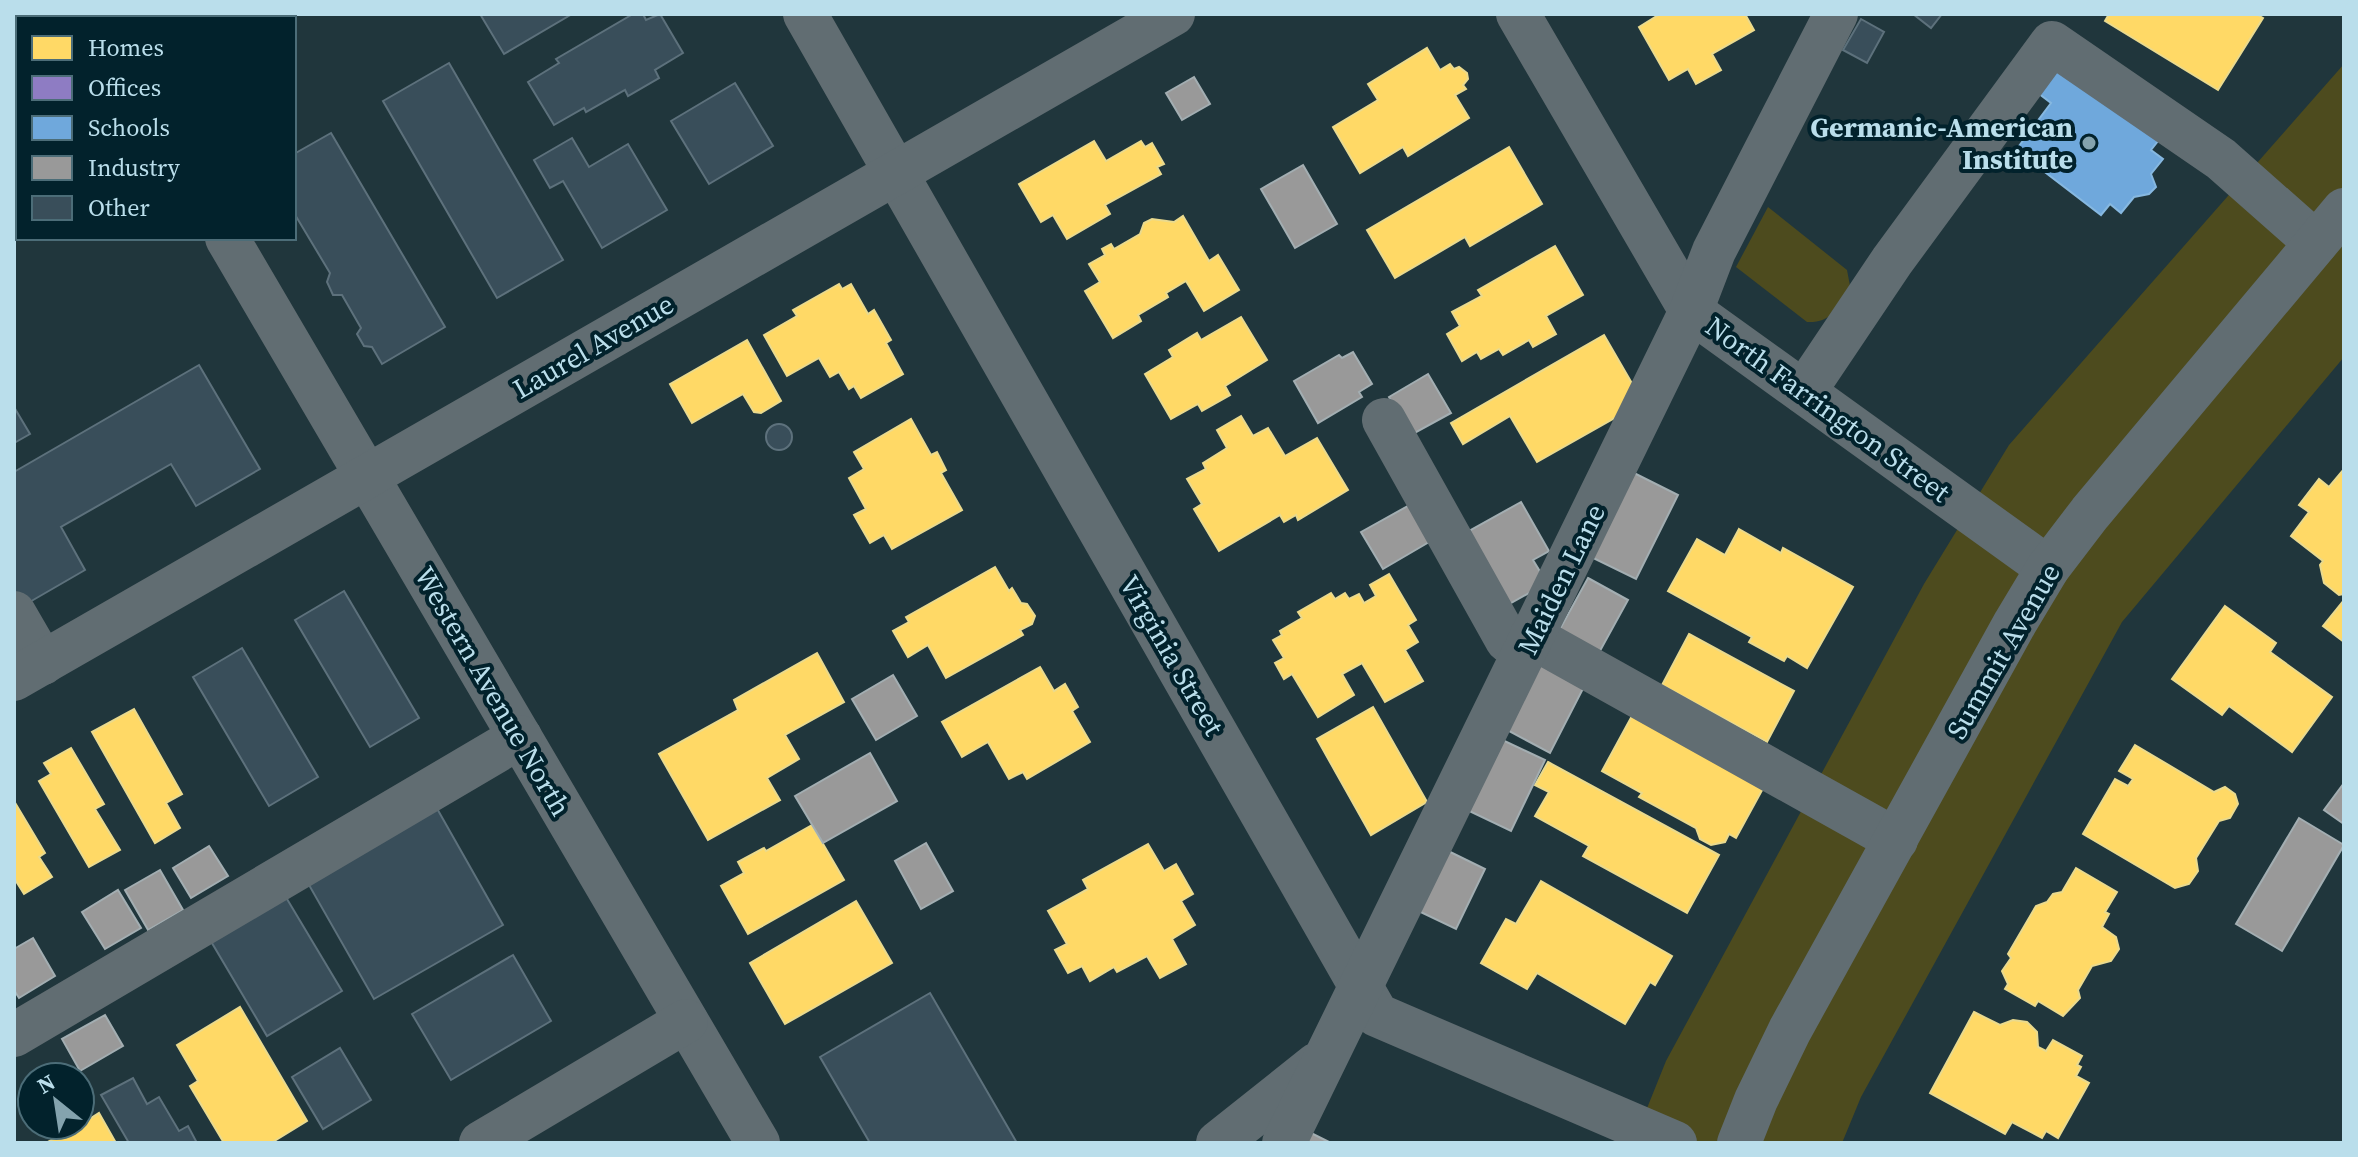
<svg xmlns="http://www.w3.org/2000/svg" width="2358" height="1157" font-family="'Source Serif 4',serif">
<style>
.green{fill:#4d4b1e}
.homes{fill:#ffd966;stroke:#eada8e;stroke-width:2}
.offices{fill:#8e7cc3;stroke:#9b99cf;stroke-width:2}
.schools{fill:#6fa8dc;stroke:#86b8e0;stroke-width:2}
.industry{fill:#999;stroke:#a3aeb2;stroke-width:2}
.building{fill:#394e5a;stroke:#5d717c;stroke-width:2}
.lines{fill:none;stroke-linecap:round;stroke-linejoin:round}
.minor{stroke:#616d72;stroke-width:44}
.poi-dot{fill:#84a3ae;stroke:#02222c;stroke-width:3}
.labels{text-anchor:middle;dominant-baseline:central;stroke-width:8;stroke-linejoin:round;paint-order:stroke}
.poi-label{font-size:28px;font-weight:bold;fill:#badeeb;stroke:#02222c;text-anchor:end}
.street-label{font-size:28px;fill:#badeeb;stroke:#02222c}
</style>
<rect width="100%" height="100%" fill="#20363c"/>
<g class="green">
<path d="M2344,64V357L2122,622L1861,1097L1842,1143H1633L1666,1061L1924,584L2009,445Z"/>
<path d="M1768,207L1847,270L1851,291C1838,309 1830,323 1807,322L1736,267Z"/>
</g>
<g class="homes">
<path d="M1660,14H1745L1754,30L1712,54L1721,70L1696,84L1688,69L1669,80L1639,27Z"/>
<path d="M2109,14H2256L2263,18L2218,90L2105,21Z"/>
<path d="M1427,48L1440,70L1450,64L1454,69L1459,67L1467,73L1468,79L1463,85L1466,89L1455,95L1469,118L1408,156L1403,147L1360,173L1333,127L1378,100L1368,84Z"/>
<path d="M1094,141L1106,161L1141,141L1145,147L1152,143L1164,164L1157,167L1161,174L1105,205L1110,214L1067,239L1053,215L1041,222L1019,184Z"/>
<path d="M1509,147L1542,204L1470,246L1465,237L1395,278L1367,230Z"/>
<path d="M1183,216L1209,261L1218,255L1239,290L1204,311L1186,281L1166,293L1168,297L1138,315L1141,321L1113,338L1085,291L1100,282L1089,264L1105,255L1102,249L1111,244L1114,249L1140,234L1144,223L1152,219L1174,222Z"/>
<path d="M1555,246L1583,295L1546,316L1556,334L1533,347L1529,340L1503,355L1499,349L1481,359L1477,352L1462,361L1447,334L1460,326L1452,312L1482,296L1478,290Z"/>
<path d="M839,284L842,289L851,284L868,314L874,310L891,340L886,343L903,374L861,398L854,386L849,389L839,372L830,377L819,358L787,376L764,335L797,316L793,310Z"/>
<path d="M1241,317L1267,360L1225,386L1230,395L1202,411L1198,404L1171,419L1145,374L1173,357L1169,350L1197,333L1201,340Z"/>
<path d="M1604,335L1637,392L1627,411L1537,462L1510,416L1463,444L1451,423Z"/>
<path d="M747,340L781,401L761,413L754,412L743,394L692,423L670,384Z"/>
<path d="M1241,416L1253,436L1268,428L1285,456L1317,438L1348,490L1298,520L1296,515L1284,522L1280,515L1219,551L1194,509L1202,504L1187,479L1206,469L1203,463L1227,448L1217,430Z"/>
<path d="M911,419L931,455L937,452L946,470L941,473L962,510L892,549L884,535L870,543L854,515L866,509L849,478L864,469L854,452Z"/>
<path d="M2344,469V594L2339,595L2324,583L2320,565L2323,561L2291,536L2309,512L2299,505L2319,479L2329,487Z"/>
<path d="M1739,529L1781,553L1783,548L1853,587L1807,668L1787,656L1784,661L1749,642L1752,637L1668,591L1697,539L1725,555Z"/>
<path d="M995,567L1009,591L1012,588L1021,603L1027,604L1035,616L1032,624L1020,630L1023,635L946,678L928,645L908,657L893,631L909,622L906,617Z"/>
<path d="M1389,574L1416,620L1408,625L1418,642L1405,650L1423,681L1385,702L1362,663L1342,674L1354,695L1318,717L1292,674L1284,679L1275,663L1284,658L1273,640L1282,635L1280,631L1302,618L1298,612L1331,593L1335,599L1345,593L1349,599L1359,594L1364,603L1376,596L1370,585Z"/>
<path d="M2344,600V642L2323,626Z"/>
<path d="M2225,606L2276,643L2270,652L2332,697L2292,752L2229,706L2222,715L2172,679Z"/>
<path d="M1689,634L1794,691L1767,742L1662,685Z"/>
<path d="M817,653L844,702L785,735L799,759L767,778L780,800L708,840L659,754L738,710L734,700Z"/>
<path d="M1040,667L1054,691L1065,684L1078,707L1072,711L1090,742L1027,779L1023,772L1009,779L988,742L962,757L942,722Z"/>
<path d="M1373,707L1427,802L1371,835L1317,739Z"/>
<path d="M134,709L182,794L166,803L180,828L155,843L92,732Z"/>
<path d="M1633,714L1766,783L1736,838L1729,834L1725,842L1711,845L1700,839L1696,828L1639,797L1642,793L1602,771Z"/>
<path d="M2135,745L2214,792L2225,787L2235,794L2238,804L2230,818L2219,821L2196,858L2198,871L2189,884L2175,888L2083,834L2115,779L2128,786L2133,779L2119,771Z"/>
<path d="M71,748L104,804L95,809L120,850L89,867L39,781L51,774L44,763Z"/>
<path d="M1548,762L1719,855L1687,913L1583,856L1589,846L1535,816L1549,792L1535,785Z"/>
<path d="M14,801L45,853L39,857L52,877L24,894L14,878Z"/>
<path d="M812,825L844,880L748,934L721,886L744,873L738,862L764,848L766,851Z"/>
<path d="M1148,844L1164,871L1176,864L1193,894L1181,901L1195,925L1172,939L1186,964L1160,978L1147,956L1117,972L1114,967L1090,981L1082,966L1068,973L1055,950L1067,944L1048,911L1088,889L1083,880Z"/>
<path d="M2076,868L2117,892L2105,912L2109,914L2102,927L2116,937L2119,949L2111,961L2092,966L2078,990L2080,998L2063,1016L2038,1001L2035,1006L2005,989L2008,984L2002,971L2011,958L2008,954L2036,906L2047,902L2053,894L2062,892Z"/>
<path d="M1541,881L1672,956L1655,985L1650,982L1625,1024L1537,973L1527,989L1481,963L1506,919L1516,924Z"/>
<path d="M856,901L892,963L785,1024L750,963Z"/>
<path d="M240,1007L307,1121L271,1143H224L190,1086L198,1081L177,1045Z"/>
<path d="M1974,1012L2000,1025L2013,1020L2027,1022L2037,1032L2038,1047L2046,1051L2053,1040L2082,1056L2077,1065L2081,1067L2076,1076L2089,1083L2058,1138L2046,1131L2042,1138L2012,1122L2005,1134L1930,1093Z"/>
<path d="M99,1113L116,1143H46L80,1125Z"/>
</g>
<path class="offices" d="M14,14H25L27,18H18V114L14,116Z"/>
<path class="schools" d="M2064,61L2162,136L2151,150L2163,159L2151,174L2156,187L2149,194L2134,197L2121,213L2110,204L2101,215L2016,150L2051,103L2038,93Z"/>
<g class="industry">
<path d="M1194,77L1210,104L1182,120L1166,93Z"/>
<path d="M1303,165L1337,224L1295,248L1261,189Z"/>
<path d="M1353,352L1372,384L1359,392L1362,397L1318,423L1294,381L1339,355L1342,358Z"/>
<path d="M1428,374L1451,413L1411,435L1389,397Z"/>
<path d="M1626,469L1678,495L1636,579L1585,554Z"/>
<path d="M1415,502L1436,538L1383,569L1361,532Z"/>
<path d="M1521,502L1549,551L1533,560L1547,583L1504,607L1462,535Z"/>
<path d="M1588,578L1628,600L1595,660L1555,638Z"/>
<path d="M1537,651L1589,677L1550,753L1498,725Z"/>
<path d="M893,675L917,716L876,740L852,699Z"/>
<path d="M1496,737L1545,760L1511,831L1463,808Z"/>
<path d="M870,753L897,801L823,843L795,796Z"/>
<path d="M2344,783V824L2324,810Z"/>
<path d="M2299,818L2344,845L2282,951L2236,924Z"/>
<path d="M926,843L953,891L921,909L895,861Z"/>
<path d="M209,846L228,876L191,898L173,868Z"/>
<path d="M1438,846L1485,869L1456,929L1408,906Z"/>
<path d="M160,870L183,910L148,930L125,890Z"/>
<path d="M118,890L141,928L105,949L82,912Z"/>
<path d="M33,938L55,976L19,998L14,990V949Z"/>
<path d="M105,1015L123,1046L80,1071L62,1039Z"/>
<path d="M1299,1127L1331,1143H1291Z"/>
</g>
<g class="building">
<path d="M480,14H572L504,54Z"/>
<path d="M633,14H643L646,20L660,14L683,53L655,70L659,78L628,96L625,90L586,112L584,108L554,125L528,82L559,63L556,59Z"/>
<path d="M1913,14H1942L1931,28Z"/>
<path d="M1861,19L1884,32L1867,63L1843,50Z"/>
<path d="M449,63L563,260L497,298L383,101Z"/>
<path d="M735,83L773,146L709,184L671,121Z"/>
<path d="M18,131V197L14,200V134Z"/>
<path d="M331,133L445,327L382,364L372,347L364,346L357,334L361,328L342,295H333L327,282L330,273L294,213V154Z"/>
<path d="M572,138L589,167L628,144L667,210L602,248L563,181L550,188L534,160Z"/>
<path d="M199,365L260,469L196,506L171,464L61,527L85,570L21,607L14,596V472Z"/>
<path d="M14,407L30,434L14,443Z"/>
<circle cx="779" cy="437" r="13"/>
<path d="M344,591L419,718L370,747L295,620Z"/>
<path d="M242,648L318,777L269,806L193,677Z"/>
<path d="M435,805L503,925L374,999L305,878Z"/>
<path d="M284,894L342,991L267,1036L209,938Z"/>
<path d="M513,955L551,1021L451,1080L412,1014Z"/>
<path d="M930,993L1017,1143H870L820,1057Z"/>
<path d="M340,1048L371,1100L323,1129L292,1077Z"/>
<path d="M133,1078L147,1104L159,1097L179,1131L188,1126L197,1143H129L101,1095Z"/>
</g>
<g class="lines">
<g class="minor">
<path d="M95,14L97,18"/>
<path d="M805,14L1377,1015L1675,1143"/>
<path d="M1518,14L1691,311L2048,568"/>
<path d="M227,238L758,1143"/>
<path d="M1804,392L1892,261L2052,43L2221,159L2316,243"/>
<path d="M1384,420L1507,640L1543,643L1896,840"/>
<path d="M14,613L43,663"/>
<path d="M14,679L1173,14"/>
<path d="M14,1035L520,737"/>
<path d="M481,1143L686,1021"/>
<path d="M1218,1143L1316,1065"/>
<path d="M1284,1143L1691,311L1714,251L1836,14"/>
<path d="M1739,1143L1756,1100L1790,1030L2015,623L2048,568L2090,513L2344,210"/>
</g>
</g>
<circle class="poi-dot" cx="2089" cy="143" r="8"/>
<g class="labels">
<g class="poi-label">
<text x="2073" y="127">Germanic-American<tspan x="2073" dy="32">Institute</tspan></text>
</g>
<g class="street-label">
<text transform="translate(593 346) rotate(-30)">Laurel Avenue</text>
<text transform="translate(1828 409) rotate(36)">North Farrington Street</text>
<text transform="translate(1561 579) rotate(-64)">Maiden Lane</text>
<text transform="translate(2003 651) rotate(-60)">Summit Avenue</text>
<text transform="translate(1172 655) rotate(60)">Virginia Street</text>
<text transform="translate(493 691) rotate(60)">Western Avenue North</text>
</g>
</g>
<rect width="2358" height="1157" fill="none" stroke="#badeeb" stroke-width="32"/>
<rect x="16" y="16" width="280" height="224" fill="#02222c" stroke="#4c6d78" stroke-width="2"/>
<rect x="32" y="36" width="40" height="24" fill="#ffd966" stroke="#4c6d78" stroke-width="2"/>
<text x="88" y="56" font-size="24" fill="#badeeb">Homes</text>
<rect x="32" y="76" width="40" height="24" fill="#8e7cc3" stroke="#4c6d78" stroke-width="2"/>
<text x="88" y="96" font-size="24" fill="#badeeb">Offices</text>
<rect x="32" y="116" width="40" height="24" fill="#6fa8dc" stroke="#4c6d78" stroke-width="2"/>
<text x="88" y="136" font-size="24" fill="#badeeb">Schools</text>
<rect x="32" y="156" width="40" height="24" fill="#999999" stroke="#4c6d78" stroke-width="2"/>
<text x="88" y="176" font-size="24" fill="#badeeb">Industry</text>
<rect x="32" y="196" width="40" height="24" fill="#394e5a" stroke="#4c6d78" stroke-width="2"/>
<text x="88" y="216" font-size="24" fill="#badeeb">Other</text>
<g transform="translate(56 1101) rotate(330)"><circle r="38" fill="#02222c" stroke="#4c6d78" stroke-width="2"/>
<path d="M0-6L14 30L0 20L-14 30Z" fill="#84a3ae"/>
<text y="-12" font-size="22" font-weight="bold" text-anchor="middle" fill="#badeeb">N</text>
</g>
</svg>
